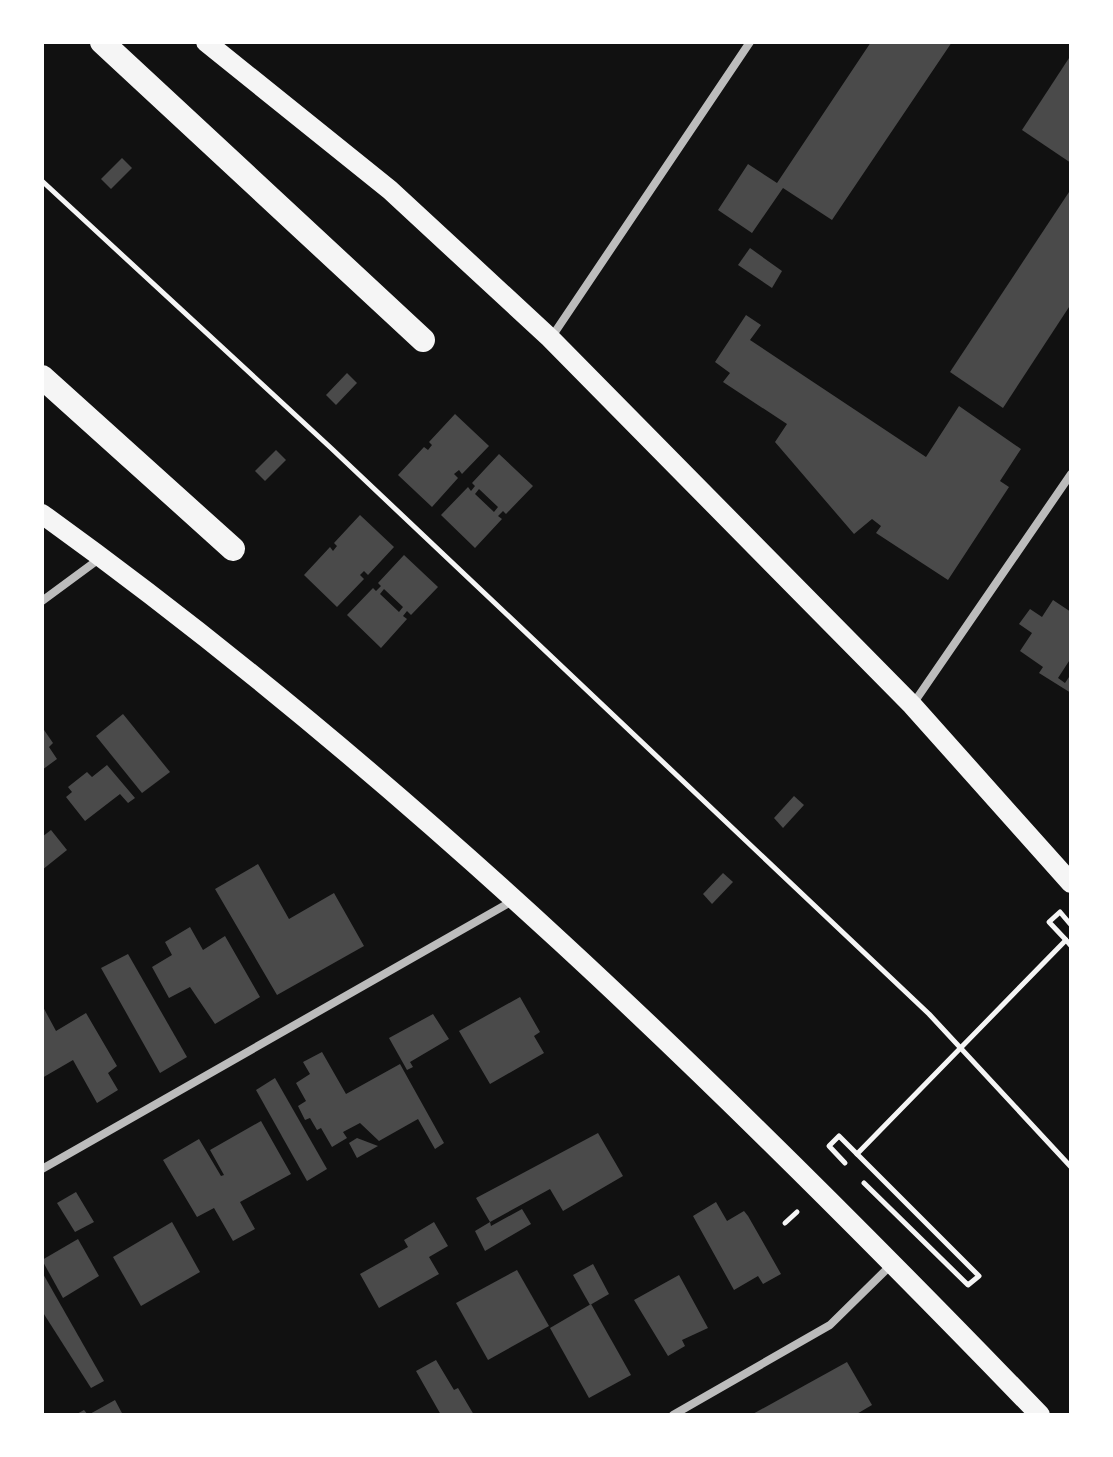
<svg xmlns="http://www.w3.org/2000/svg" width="1113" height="1457" font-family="'Golos Text',sans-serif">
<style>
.building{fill:#4a4a4a;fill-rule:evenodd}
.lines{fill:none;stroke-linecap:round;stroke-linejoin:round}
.path{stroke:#f5f5f5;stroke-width:5}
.minor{stroke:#bcbcbc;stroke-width:8}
.primary{stroke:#f5f5f5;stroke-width:20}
.motorway{stroke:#f5f5f5;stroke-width:24}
</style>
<rect width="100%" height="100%" fill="#111"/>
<g class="building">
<path d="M871,42H952L832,220L783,188L752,233L718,210L748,164L777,183Z"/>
<path d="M1071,55V163L1022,130Z"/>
<path d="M122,158L132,168L111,189L101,179Z"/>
<path d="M1071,189V304L1003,408L950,372Z"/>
<path d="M750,248L782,271L772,288L738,265Z"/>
<path d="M746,315L761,325L750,340L926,457L959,406L1021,449L1000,481L1009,487L948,580L876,533L881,526L872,519L854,534L775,442L787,424L723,382L730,373L715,362Z"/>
<path d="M347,373L357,383L336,405L326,395Z"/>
<path d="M455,414L489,446L462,474L459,470L454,474L458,478L432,507L398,475L424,447L428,450L432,445L429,442Z"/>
<path d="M276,450L286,460L265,481L255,471Z"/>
<path d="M499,454L533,486L506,514L503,511L498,516L502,519L475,548L441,515L468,487L471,491L475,486L472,483ZM479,489L498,507L494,512L475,494Z"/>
<path d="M360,515L394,547L368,575L364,571L360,575L364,579L337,607L304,575L330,547L333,551L337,546L334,543Z"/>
<path d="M404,555L438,587L411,615L407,611L403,616L407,619L381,648L347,615L373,588L376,591L381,586L378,583ZM384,589L403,607L399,612L380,594Z"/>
<path d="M1053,600L1071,612V658L1058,678L1065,683L1071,674V693L1039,673L1043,667L1020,651L1032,633L1019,624L1030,609L1042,617Z"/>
<path d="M123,714L170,772L142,793L96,736Z"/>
<path d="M42,727L53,743L49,747L57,759L42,770Z"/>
<path d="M107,765L135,798L128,803L120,794L85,821L66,797L72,792L68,787L87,772L92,777Z"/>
<path d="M794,796L804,805L783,828L774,818Z"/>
<path d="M51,830L67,850L42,870V837Z"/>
<path d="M258,864L289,919L334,893L364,946L277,995L215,889Z"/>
<path d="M723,873L733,882L712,904L703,894Z"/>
<path d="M190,927L203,950L225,936L260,997L215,1024L190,987L169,998L152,967L172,955L165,942Z"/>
<path d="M128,954L187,1057L160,1073L101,968Z"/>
<path d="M520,997L540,1032L534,1036L544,1053L490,1084L459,1031Z"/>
<path d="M42,1005L56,1031L86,1013L117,1066L108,1073L118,1090L97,1103L73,1060L42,1078Z"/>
<path d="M433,1014L449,1039L410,1062L413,1067L407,1070L389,1038Z"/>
<path d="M322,1052L346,1094L400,1064L444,1143L435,1149L418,1119L379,1141L360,1123L343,1132L347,1138L332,1147L321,1128L317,1130L310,1118L305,1120L298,1106L306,1101L296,1083L310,1074L303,1062Z"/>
<path d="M275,1078L327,1169L307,1181L256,1090Z"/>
<path d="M261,1121L291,1174L240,1202L255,1229L233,1241L214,1208L197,1217L163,1160L199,1139L221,1176L224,1175L210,1150Z"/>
<path d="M598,1133L623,1176L563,1211L550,1189L490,1222L491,1226L522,1209L531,1224L485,1251L475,1231L490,1222L476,1198Z"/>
<path d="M357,1138L378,1146L357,1158L349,1143Z"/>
<path d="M76,1192L94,1222L75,1232L57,1203Z"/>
<path d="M716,1202L727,1221L744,1211L748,1216L781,1274L763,1284L758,1276L734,1290L693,1216Z"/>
<path d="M172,1222L200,1272L141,1306L113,1257Z"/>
<path d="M434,1222L448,1246L429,1257L439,1274L379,1308L360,1274L408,1247L404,1240Z"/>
<path d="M78,1239L99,1276L63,1298L42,1260Z"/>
<path d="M593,1264L609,1294L590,1305L573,1275Z"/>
<path d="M517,1270L549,1326L488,1360L456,1303Z"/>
<path d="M42,1272L104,1381L91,1388L42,1311Z"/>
<path d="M679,1275L708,1328L682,1340L685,1346L668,1356L634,1300Z"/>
<path d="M591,1304L631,1375L589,1398L550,1328Z"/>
<path d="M436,1360L454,1390L458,1388L474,1415H441L416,1371Z"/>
<path d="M847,1362L872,1405L855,1415H751Z"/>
<path d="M115,1400L123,1415H75L84,1410L88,1415Z"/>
</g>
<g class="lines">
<g class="path">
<path d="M42,181L331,448L929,1014L1071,1167"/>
<path d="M1066,940L1049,922L1060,912L1071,925"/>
<path d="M845,1163L829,1146L839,1136L857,1154"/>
<path d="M864,1183L968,1285L979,1276L857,1154L1066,940L1071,946"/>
<path d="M785,1223L797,1212"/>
</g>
<g class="minor">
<path d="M551,338L750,42"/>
<path d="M42,601L99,559"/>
<path d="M913,704L1071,474"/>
<path d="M42,1169L514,900"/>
<path d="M673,1415L830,1325L890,1266"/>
</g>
<g class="primary">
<path d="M206,42L390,190L550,338L912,705L1071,883"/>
<path d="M42,514C406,776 729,1093 1040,1415"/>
</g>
<g class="motorway">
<path d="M102,42L423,340"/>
<path d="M42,377L233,549"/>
</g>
</g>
<rect width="1113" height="1457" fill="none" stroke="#ffffff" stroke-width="88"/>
</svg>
